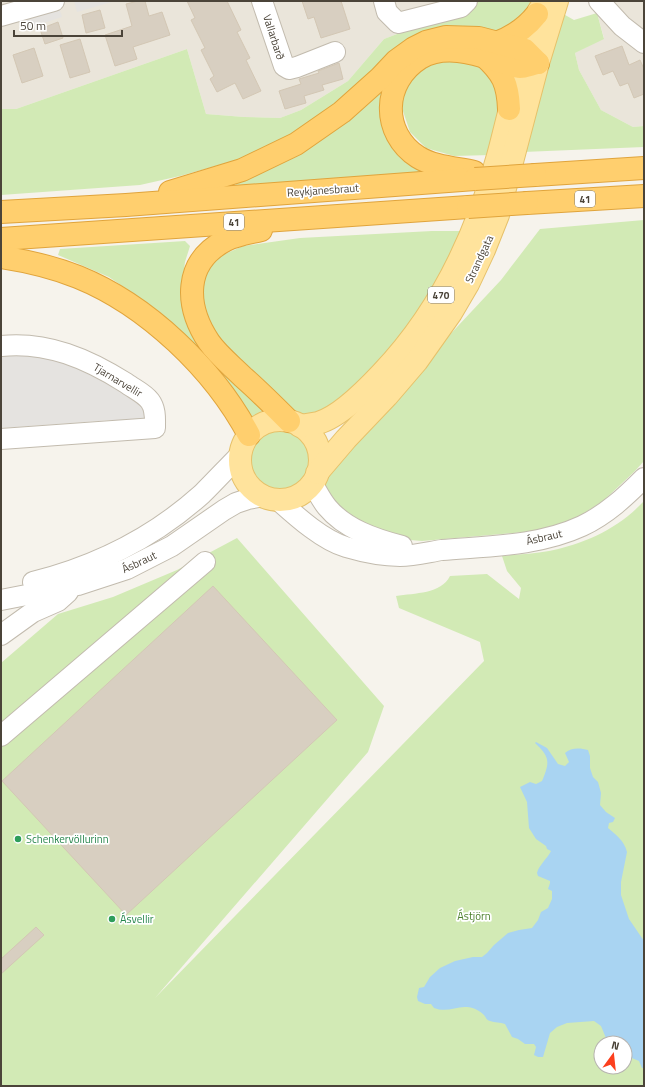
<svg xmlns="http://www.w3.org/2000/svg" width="645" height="1087" font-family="'Titillium Web',sans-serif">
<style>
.residential{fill:#eae5da}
.green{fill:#d2eab5;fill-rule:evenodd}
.parking{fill:#e5e3e0}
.water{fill:#a9d4f2}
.building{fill:#d8cfc1;stroke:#d3c7b4}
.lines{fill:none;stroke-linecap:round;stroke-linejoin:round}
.minor-casing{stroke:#c2bbae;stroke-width:22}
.major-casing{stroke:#e6c16a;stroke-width:24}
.highway-casing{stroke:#e0a43c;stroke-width:24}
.minor{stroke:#fff;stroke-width:20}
.major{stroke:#ffe39c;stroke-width:22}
.highway{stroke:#ffcf6e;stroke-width:22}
.highway-bridge-casing{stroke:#e0a43c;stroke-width:24;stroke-linecap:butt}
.highway-bridge{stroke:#ffcf6e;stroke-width:22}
.leisure-dot{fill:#2e9e5b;stroke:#fff;stroke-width:1.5}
.labels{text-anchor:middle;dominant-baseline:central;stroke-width:3.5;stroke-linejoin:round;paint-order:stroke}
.shield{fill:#fff;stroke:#817c74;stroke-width:1}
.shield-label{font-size:10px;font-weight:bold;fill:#4b4439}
.street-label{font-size:11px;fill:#4b4439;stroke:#fff}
.leisure-label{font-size:11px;fill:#27864d;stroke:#fff;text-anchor:start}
.park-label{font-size:11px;fill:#4a7f2a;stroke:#fff}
</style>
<rect width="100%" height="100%" fill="#f6f3ec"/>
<g class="residential">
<path d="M1,1H472L468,7L384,39L348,81L301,110L280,118L244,117L206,114L187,49L16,109H1Z"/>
<path d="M587,1H644V126L633,127L601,110L579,70L575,53L604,38L597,13Z"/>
</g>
<g class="green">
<path d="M472,1H537L534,7L503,31L474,29L346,99L262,153L180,176L140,185L1,195V109H16L187,49L206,114L244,117L280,118L301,110L348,81L384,39L468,7Z"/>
<path d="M558,11L574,20L597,13L604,39L575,53L579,70L601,110L633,127L644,126V147L523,152Z"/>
<path d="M440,60L470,61L493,78L501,114L491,155L454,156L426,148L410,132L402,108L405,89L419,70Z"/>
<path d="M390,75L385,107L439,175L232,186L288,160L371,95Z"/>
<path d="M644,220V461L634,472L603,501L575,519L535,531L422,541L399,539L333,508L321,478L325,468L501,280L540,229Z"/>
<path d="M432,231H464L418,318L353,391L322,414L302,415L296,413L225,346L210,328L202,310V290L207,273L216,258L243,246L300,238Z"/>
<path d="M185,241L190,246L185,262L182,285L270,412L253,422L174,325L160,312L109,277L58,255L60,249Z"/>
<circle cx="281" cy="459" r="31"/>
<path d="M644,501V1086H1V663L58,614L113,597L177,570L237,538L384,706L368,752L155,998L484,661L480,642L399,608L396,596C415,593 441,594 450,576L487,574L519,599L521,588L507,571L502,556C518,554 534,554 549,551C585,544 619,528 644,501ZM601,1043H625V1067H601Z"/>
</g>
<g class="parking">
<path d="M74,1H115L77,12Z"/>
<path d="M58,4L62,17L29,28L24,15Z"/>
<path d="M1,342L93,360L162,425L128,434L112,420L1,428Z"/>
</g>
<path class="water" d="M536,742L547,748L558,764L565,766L569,762L565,753C571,747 581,748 588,750L590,756V768L593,777L598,782L601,793L600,805L606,812L615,818L613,822L609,823L608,828C616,835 624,840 627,852L621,882V895L629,919L644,941V1068H642L639,1061L627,1056L625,1053V1043H608L601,1026L594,1021L567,1023L557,1027L550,1033L543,1057H538L534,1055L536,1047L534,1044H525L518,1039L512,1037L505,1024C500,1022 495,1023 490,1021C486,1020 486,1017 484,1015C480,1011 473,1007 467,1007C456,1006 447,1013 434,1008L431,1004H425L418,1001L417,997L419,988L424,987L430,977L440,968L455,961L473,957H482L487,953L494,945L508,933L519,930L532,928L538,920L541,912L548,908L552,899V891L548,889L550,883V881L538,876L537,873C539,865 547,859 551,851L547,849L546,846L536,839L529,828L527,802L520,787L530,782L536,784L542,781C550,762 550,757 535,743Z"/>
<g class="building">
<path d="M138,1H145L149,16L162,12L170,35L133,47L137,59L115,66L105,35L132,26L126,4Z"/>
<path d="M187,1H227L241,30L237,32L250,58L246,60L261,91L243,99L235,83L217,92L210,79L214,76L201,50L205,48L191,20L195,18Z"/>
<path d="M302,1H341L350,29L321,38L314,17L308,19Z"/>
<path d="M100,10L105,28L86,33L82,15Z"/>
<path d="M58,22L63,38L45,44L40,29Z"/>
<path d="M80,39L90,72L70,78L60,45Z"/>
<path d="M622,46L629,65L640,60L644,69V94L634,98L628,83L620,86L613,71L603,75L595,56Z"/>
<path d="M34,48L43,76L22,83L13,55Z"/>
<path d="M339,63L343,79L322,85L324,90L304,96L306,103L285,109L279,91L301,84L299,79L319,73L318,71Z"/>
<path d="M213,586L337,720L126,915L2,781Z"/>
<path d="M36,927L44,935L1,974V959Z"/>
</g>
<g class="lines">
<defs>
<g id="minor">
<path d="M262,1L284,66L289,69L297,67L335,52"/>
<path d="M384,1L387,12L398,23L461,7L467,1"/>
<path d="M599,1L622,26L644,43"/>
<path d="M1,16L54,1"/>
<path d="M1,346C47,341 88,359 126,383C134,389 144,393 150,401C156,409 155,419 155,428L1,439"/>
<path d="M312,483C317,491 321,500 327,507C345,529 375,539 402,546"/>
<path d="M277,499C295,515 322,540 346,547C363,552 383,556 400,556C414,556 429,552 442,550C489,546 539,546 582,526C607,514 625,497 644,478"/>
<path d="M33,582C97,566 153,538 202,494C215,481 228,467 241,454"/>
<path d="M1,600L78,585L127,569L172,546L224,510L236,503L248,499L264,496"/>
<path d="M1,635L33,612L58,601L68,592"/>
<path d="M1,736L205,562"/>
</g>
<g id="major">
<circle cx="280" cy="460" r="40"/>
<path d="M300,426C306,425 312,424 318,423C340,417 367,389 382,373C440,312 476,236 498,156C511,107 521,57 539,10"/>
<path d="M317,473L346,439L387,396L417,361L451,313L468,284L484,250L498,215L538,63L557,1"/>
</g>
<g id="highway">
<path d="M496,43C513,37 526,28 537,14"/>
<path d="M484,56C503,73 508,84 509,109"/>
<path d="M474,172C456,168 434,167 418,157C381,133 382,82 420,58C446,43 476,54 502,62C507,63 514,67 520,67C525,67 532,64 538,63"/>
<path d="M535,175L644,168"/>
<path d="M170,192L242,170L296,144L342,112L380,78L396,61L414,48L426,42L446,37L479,38L525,50L538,63"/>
<path d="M527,203L644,196"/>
<path d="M1,212L126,205L475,179"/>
<path d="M261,230C249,233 236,235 226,240C183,262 185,306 209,342C218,355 232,366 243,377C259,391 274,406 289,421"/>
<path d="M1,239L468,207"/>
<path d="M1,257C27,261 53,267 78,277C147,305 214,369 249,435"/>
</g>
</defs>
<use href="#minor" class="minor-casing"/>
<use href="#major" class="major-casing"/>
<use href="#highway" class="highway-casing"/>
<use href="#minor" class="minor"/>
<use href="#major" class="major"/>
<use href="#highway" class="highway"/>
<defs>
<g id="highway-bridge">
<path d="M475,179L535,175"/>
<path d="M468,207L527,203"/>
</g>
</defs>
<use href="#highway-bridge" class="highway-bridge-casing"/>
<use href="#highway-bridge" class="highway-bridge"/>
</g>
<g class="leisure-dot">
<circle cx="18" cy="839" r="4"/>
<circle cx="112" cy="919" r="4"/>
</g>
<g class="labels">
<g class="shield">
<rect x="575" y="191" width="20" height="16" rx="3"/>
<rect x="224" y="214" width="20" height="16" rx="3"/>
<rect x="428" y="287" width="26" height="16" rx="3"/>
</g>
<g class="shield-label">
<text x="585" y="199">41</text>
<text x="234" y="222">41</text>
<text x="441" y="295">470</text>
</g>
<g class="street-label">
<text transform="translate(274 37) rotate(72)">Vallarbarð</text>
<text transform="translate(323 190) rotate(-4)">Reykjanesbraut</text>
<text transform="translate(479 259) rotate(-65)">Strandgata</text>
<text transform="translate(118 380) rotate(31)">Tjarnarvellir</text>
<text transform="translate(544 537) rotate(-13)">Ásbraut</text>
<text transform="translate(139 562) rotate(-25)">Ásbraut</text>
</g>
<g class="leisure-label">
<text x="26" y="839">Schenkervöllurinn</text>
<text x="120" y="919">Ásvellir</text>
</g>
<g class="park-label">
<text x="474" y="916">Ástjörn</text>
</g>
</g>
<rect width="645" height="1087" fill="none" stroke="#4b4439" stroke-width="4"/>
<g transform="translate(613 1055) rotate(15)"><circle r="19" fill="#ffffff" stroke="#b7b4b0"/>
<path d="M0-3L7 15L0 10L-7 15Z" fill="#fc3f1d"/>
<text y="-6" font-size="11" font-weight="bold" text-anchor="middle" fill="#4b4439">N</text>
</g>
<path d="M14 30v6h108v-6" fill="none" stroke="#4b4439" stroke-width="2"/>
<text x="20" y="30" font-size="12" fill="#4b4439" stroke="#ffffff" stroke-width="3" paint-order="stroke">50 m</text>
</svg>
